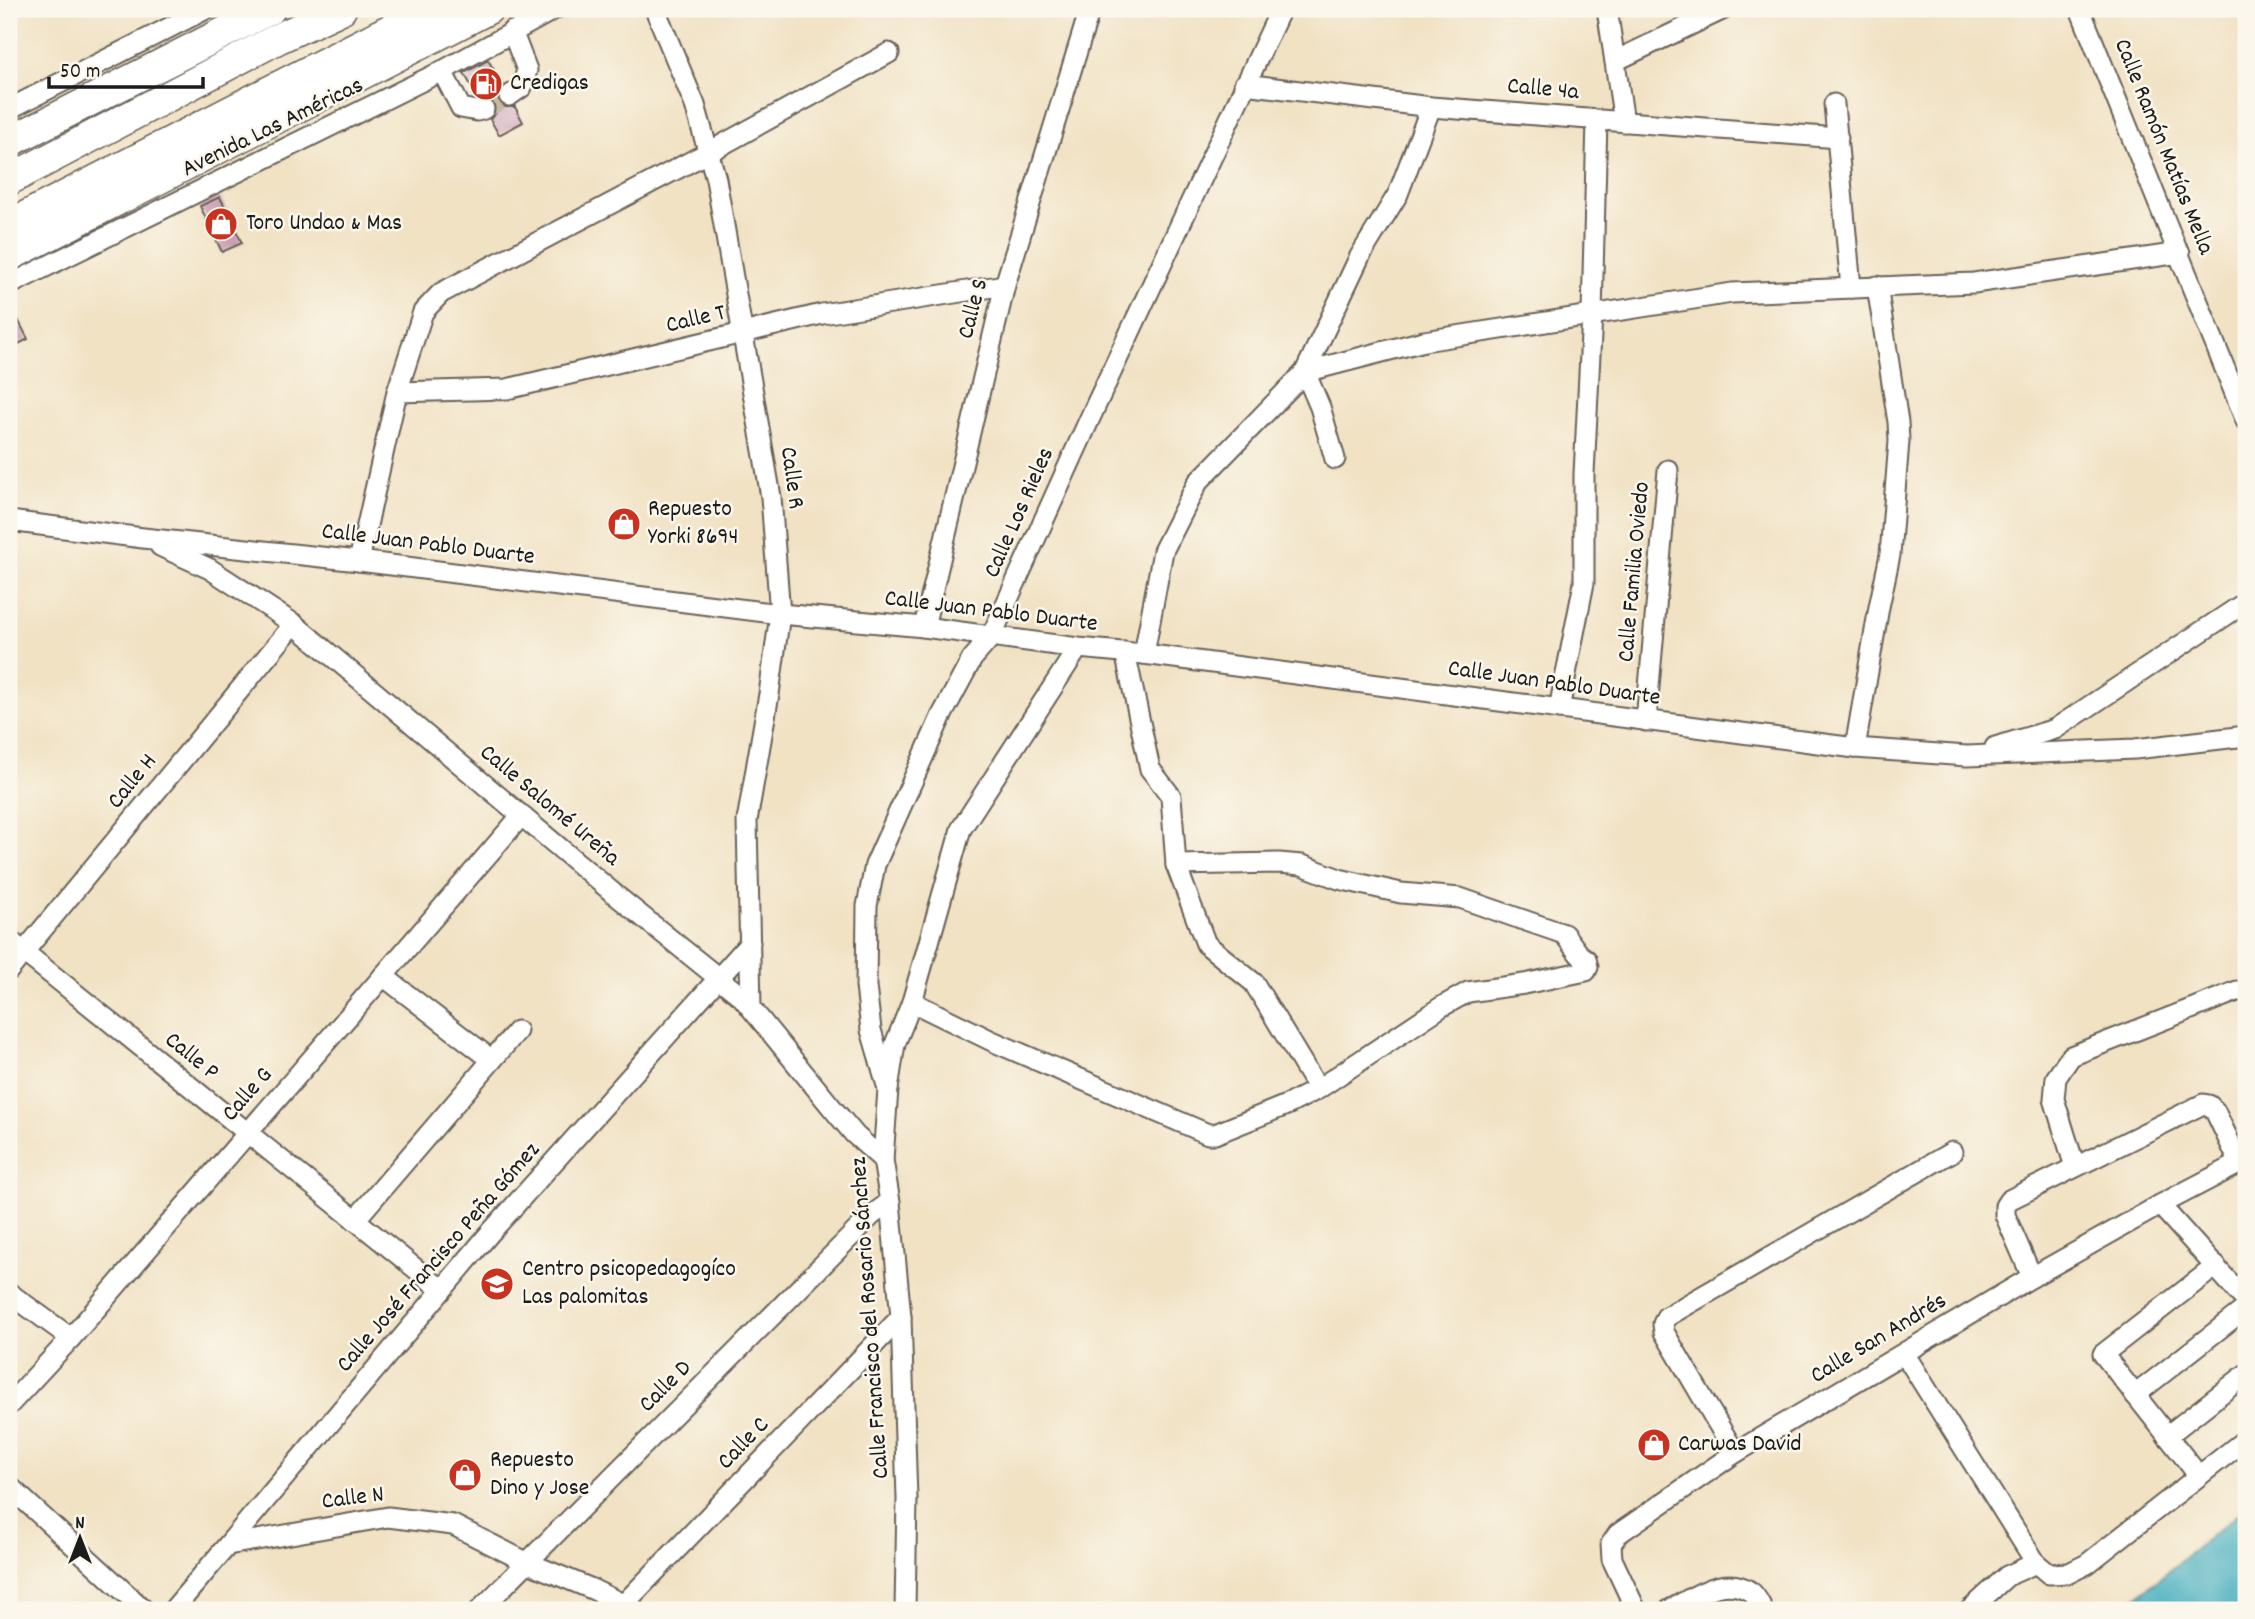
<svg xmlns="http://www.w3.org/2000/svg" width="2255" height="1619" font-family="Dekko,sans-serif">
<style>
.water{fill:#3facbd;stroke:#2e646c;stroke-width:2}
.building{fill:#c796b1}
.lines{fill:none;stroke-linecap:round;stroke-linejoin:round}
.minor-tunnel{stroke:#c6baa2;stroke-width:19;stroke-dasharray:19 10;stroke-linecap:butt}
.minor-casing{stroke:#676157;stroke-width:23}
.highway-casing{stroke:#676157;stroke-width:33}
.minor{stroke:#fff;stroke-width:19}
.highway{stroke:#fff;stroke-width:30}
.labels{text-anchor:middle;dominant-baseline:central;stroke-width:5;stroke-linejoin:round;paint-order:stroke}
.poi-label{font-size:24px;fill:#1c1c1c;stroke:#fbf7ec;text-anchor:start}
.street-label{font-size:24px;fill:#1c1c1c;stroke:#fbf7ec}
</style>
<rect width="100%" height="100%" fill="#fbf7ec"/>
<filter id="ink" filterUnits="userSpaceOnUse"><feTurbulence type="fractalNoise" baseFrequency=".0143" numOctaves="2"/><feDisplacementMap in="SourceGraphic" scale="14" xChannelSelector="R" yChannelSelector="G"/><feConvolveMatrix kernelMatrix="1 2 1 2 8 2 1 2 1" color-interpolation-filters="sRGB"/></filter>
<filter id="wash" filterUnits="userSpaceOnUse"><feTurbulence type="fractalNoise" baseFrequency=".00686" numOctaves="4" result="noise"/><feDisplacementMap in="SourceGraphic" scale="28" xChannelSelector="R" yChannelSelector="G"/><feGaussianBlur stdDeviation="1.57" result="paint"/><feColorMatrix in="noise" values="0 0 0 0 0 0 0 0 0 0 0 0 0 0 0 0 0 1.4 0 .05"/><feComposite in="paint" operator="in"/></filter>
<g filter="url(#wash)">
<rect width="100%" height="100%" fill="#f1e2c4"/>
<path class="water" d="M2246,1507V1610H2121L2240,1512Z"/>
<g id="blocks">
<g class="building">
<path d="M488,60L503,85L498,91L499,102L504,107H515L523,122L499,135L490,119L496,113V105L488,97L478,98L464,73Z"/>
<path d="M220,197L242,243L222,252L200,206Z"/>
<path d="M9,302L28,339L9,349Z"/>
</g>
</g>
</g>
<g filter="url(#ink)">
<use href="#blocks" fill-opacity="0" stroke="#676157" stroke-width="2"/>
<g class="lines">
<path class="minor-tunnel" d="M484,109L509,96"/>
<defs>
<g id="minor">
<path d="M655,9L695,105L716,179L771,497L780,614L769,694L747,821L751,1008"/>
<path d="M1607,9L1624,122"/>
<path d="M2080,9L2246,421"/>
<path d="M1615,61L1724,9"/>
<path d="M442,71L461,108L477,111L484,109"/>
<path d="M1244,84L1431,107L1838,138"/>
<path d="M509,96L522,87L527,70L512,31"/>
<path d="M1834,104L1851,288"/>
<path d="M9,109L206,9"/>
<path d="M9,285L442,71L555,9"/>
<path d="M1305,372L1424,341L1732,293L1974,283L2180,253"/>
<path d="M1305,372L1320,407L1335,459"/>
<path d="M397,392L507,389L822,314L1005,285"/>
<path d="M9,521L143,538L359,561L780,614L924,627L1078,648L1144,654L1855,748L1967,756L2135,749L2246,736"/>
<path d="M160,546L210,569L294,624L618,897L742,997L833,1109L855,1135L883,1160"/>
<path d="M359,561L397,392L423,312L441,293L709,152L889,53"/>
<path d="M924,627L1005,285L1090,9"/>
<path d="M1125,652L1150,769L1171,796L1176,865L1206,944L1254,983L1318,1089"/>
<path d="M1144,654L1163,551L1198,482L1305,372L1360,256L1398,194L1431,107"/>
<path d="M1559,709L1584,583V474L1592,314L1597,120"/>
<path d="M1646,721L1668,470"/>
<path d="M1995,747L2055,729L2246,602"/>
<path d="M1855,748L1879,607L1890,555L1899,441L1898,422L1877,286"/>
<path d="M9,940L442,1290"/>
<path d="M9,970L294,624"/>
<path d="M383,976L492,1060"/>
<path d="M912,1002L992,1041L1208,1134H1215L1289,1104L1318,1089L1441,1007L1468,992L1524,984L1586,971L1588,967L1586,959L1579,954L1564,934L1460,898L1401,893L1339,879L1302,865L1279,863L1176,865"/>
<path d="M888,1089L871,1030L866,986L867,906L875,865L941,717L972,659L991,637L1095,407L1281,9"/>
<path d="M2075,1167L2054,1099L2056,1078L2071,1056L2237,991H2246"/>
<path d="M2160,1205L2246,1301"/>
<path d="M355,1220L517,1031"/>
<path d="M2032,1277L2005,1215V1206L2009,1200L2203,1104L2209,1105L2215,1111L2240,1164"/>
<path d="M9,1293L71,1338"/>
<path d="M1904,1353L2036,1563L2049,1574L2069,1573L2087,1564L2246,1439"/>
<path d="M2135,1395L2246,1308"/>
<path d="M9,1405L71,1338L522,815"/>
<path d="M2167,1436L2246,1374"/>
<path d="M1735,1453L1664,1332L1663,1324L1666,1317L1952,1152"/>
<path d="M2199,1476L2103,1354L2216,1266"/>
<path d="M9,1486L144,1610"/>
<path d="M228,1545L388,1517L453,1525L526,1562L592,1589L635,1610"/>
<path d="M623,1605L901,1317"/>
<path d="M173,1610L490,1233L750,943"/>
<path d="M480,1610L872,1215L890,1202"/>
<path d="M905,1610L907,1498L901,1317L890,1202L883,1160L888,1089L895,1044L912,1002L961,829L1078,648"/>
<path d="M1636,1610L1612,1559L1611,1544L1618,1534L1735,1453L2032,1277L2160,1205L2246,1160"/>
<path d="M1669,1610C1693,1598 1724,1573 1751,1592C1756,1595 1760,1605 1763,1610"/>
<path d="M1970,1610L2007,1576L2036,1563"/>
</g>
<g id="highway">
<path d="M9,142L270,9"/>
<path d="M9,180L279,38L341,9"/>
<path d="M9,225L430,9"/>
<path d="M9,256L488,9"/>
</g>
</defs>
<use href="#minor" class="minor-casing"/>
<use href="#highway" class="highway-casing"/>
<use href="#minor" class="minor"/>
<use href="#highway" class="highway"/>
</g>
</g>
<defs>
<symbol id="fuel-disc" viewBox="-11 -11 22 22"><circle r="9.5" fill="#c8321e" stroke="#fbf7ec"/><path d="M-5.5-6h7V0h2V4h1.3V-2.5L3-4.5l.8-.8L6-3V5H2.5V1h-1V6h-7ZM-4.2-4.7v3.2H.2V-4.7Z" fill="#fff"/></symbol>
<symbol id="shop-disc" viewBox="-11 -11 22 22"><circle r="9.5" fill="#c8321e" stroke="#fbf7ec"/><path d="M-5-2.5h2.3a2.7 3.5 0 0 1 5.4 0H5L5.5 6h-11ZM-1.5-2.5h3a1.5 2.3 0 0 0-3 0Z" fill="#fff"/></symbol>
<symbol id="school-disc" viewBox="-11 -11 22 22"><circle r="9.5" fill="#c8321e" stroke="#fbf7ec"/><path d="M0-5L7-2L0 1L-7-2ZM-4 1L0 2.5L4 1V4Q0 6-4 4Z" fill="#fff"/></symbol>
</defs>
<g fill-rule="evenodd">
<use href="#fuel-disc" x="467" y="65" width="38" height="38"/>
<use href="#shop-disc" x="202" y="205" width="38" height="38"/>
<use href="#shop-disc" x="605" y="505" width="38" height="38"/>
<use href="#school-disc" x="478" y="1265" width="38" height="38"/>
<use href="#shop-disc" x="1635" y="1426" width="38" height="38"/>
<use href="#shop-disc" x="446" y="1456" width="38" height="38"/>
</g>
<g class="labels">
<g class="poi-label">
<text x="510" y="84">Credigas</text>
<text x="246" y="224">Toro Undao &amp; Mas</text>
<text x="648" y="510">Repuesto<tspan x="648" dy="28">Yorki 8694</tspan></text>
<text x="522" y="1270">Centro psicopedagogíco<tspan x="522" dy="28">Las palomitas</tspan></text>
<text x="1678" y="1445">Carwas David</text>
<text x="490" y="1461">Repuesto<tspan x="490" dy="28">Dino y Jose</tspan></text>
</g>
<g class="street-label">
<text transform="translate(1543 90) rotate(5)">Calle 4a</text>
<text transform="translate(273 128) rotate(-26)">Avenida Las Américas</text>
<text transform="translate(2163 147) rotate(68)">Calle Ramón Matías Mella</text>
<text transform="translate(974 309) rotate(-75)">Calle S</text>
<text transform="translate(696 320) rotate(-13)">Calle T</text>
<text transform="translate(791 478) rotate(82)">Calle R</text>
<text transform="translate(1020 513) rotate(-66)">Calle Los Rieles</text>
<text transform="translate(428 545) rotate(7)">Calle Juan Pablo Duarte</text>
<text transform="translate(1635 572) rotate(-85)">Calle Familia Oviedo</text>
<text transform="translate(991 612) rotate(7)">Calle Juan Pablo Duarte</text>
<text transform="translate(1554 684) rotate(8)">Calle Juan Pablo Duarte</text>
<text transform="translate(133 782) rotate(-51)">Calle H</text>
<text transform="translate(549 806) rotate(40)">Calle Salomé Ureña</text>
<text transform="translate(191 1057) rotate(39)">Calle P</text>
<text transform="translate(248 1095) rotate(-49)">Calle G</text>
<text transform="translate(439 1258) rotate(-49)">Calle José Francisco Peña Gómez</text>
<text transform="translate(871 1318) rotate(-94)">Calle Francisco del Rosario Sánchez</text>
<text transform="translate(1879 1339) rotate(-31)">Calle San Andrés</text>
<text transform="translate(666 1387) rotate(-45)">Calle D</text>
<text transform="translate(744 1444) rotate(-46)">Calle C</text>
<text transform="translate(353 1499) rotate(-7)">Calle N</text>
</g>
</g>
<rect width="2255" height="1619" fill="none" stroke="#fbf7ec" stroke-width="35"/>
<g transform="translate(80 1538)" stroke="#fbf7ec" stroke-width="5" paint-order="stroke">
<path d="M0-5L12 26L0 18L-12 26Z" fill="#1c1c1c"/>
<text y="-10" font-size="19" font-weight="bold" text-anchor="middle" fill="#1c1c1c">N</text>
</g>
<path d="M49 77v10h154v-10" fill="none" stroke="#1c1c1c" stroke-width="3.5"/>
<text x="60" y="77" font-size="21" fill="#1c1c1c" stroke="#fbf7ec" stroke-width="5" paint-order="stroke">50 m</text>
</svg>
